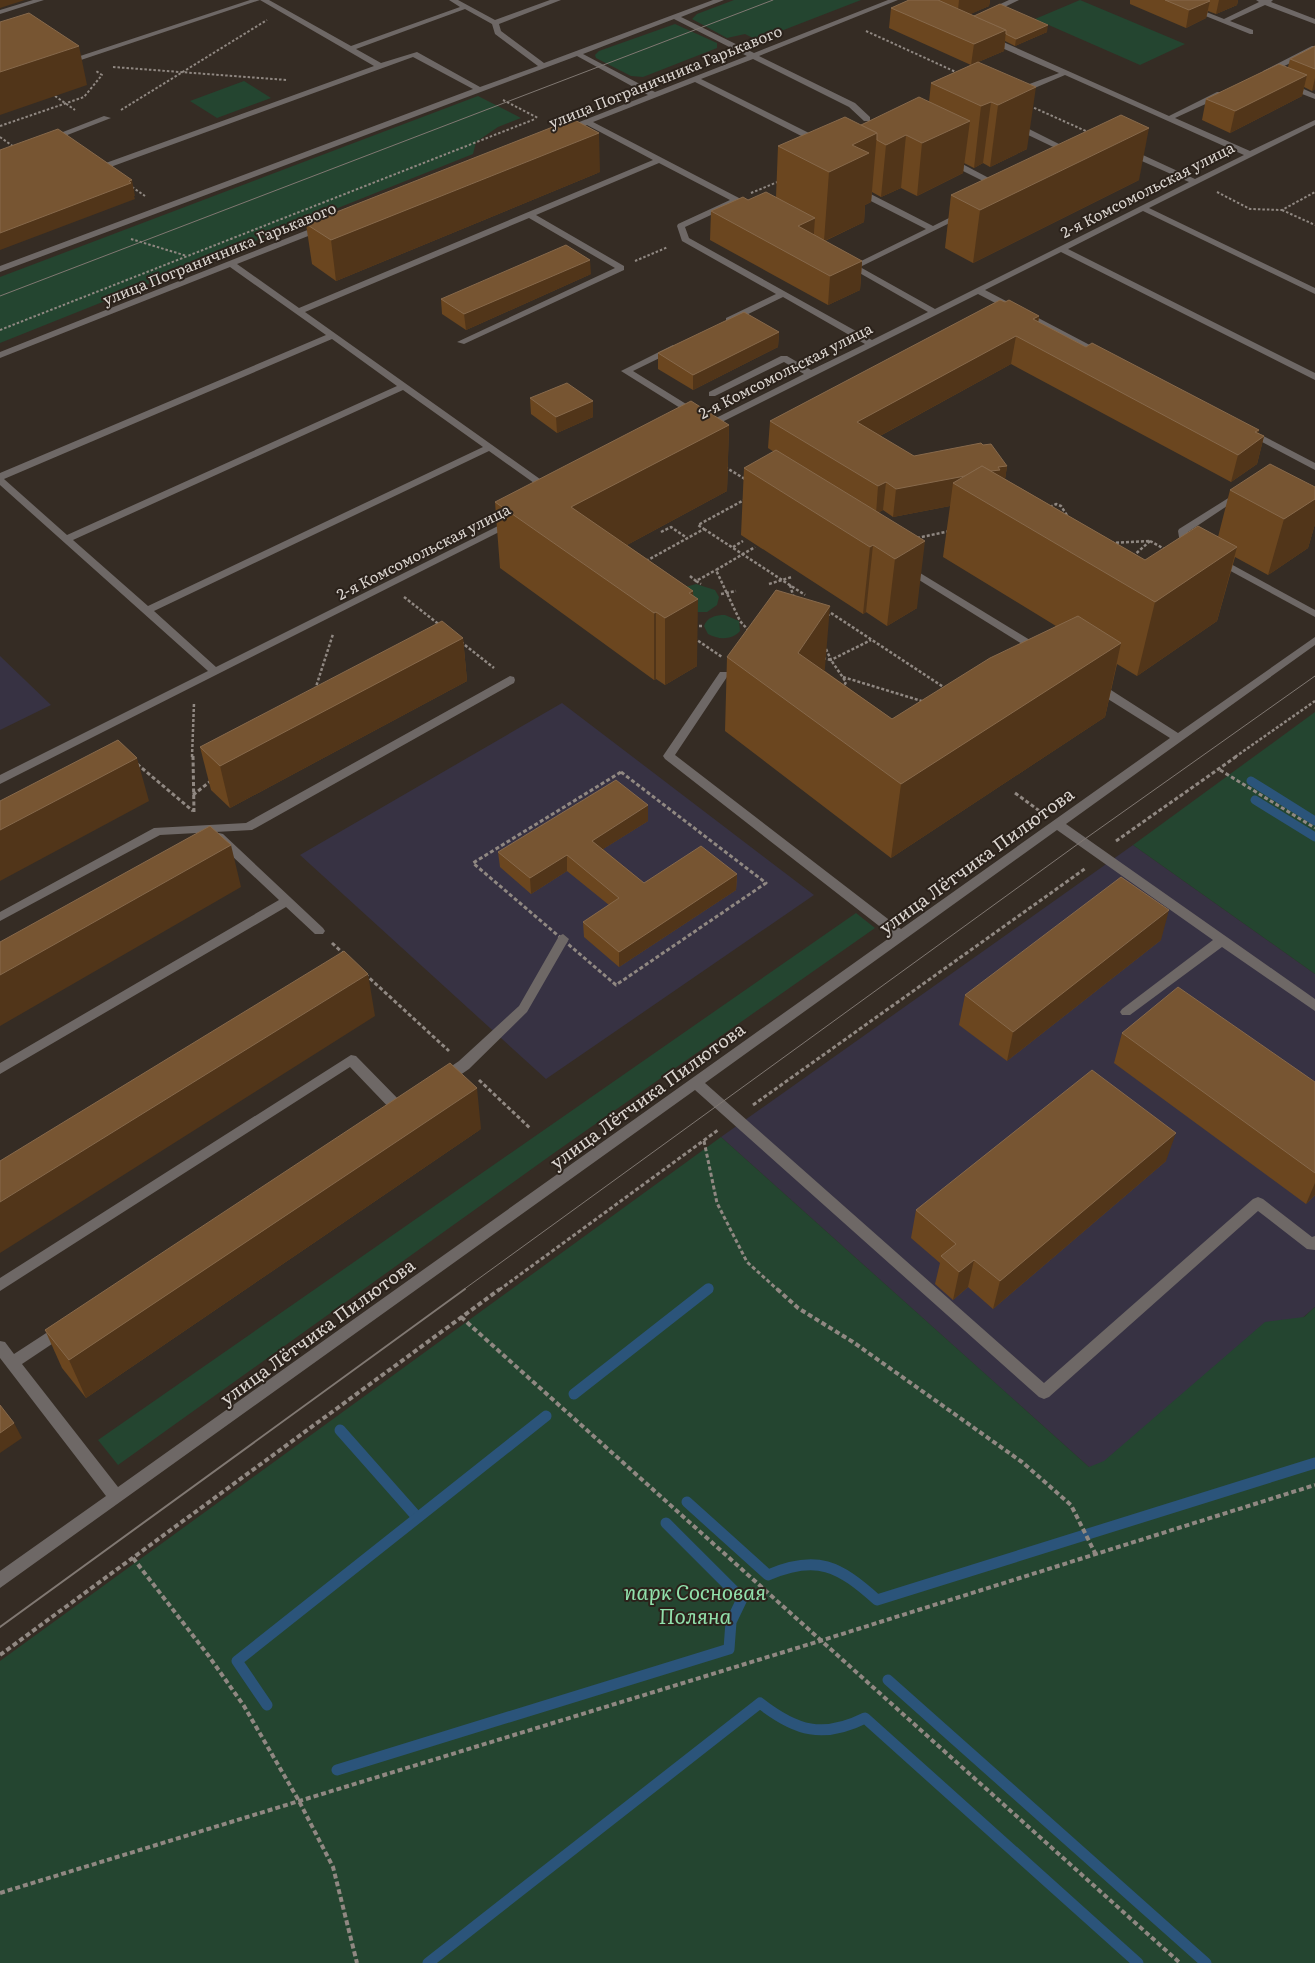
<svg xmlns="http://www.w3.org/2000/svg" width="1315" height="1963" font-family="Literata,serif">
<style>
.education{fill:#373243}
.green{fill:#244530}
.lines{fill:none;stroke-linecap:round;stroke-linejoin:round}
.stream-far1{stroke:#2b547a;stroke-width:9}
.stream{stroke:#2b547a;stroke-width:11}
.path-far3{stroke:#908882;stroke-width:2;stroke-dasharray:2.5 2;stroke-linecap:butt}
.path-far2{stroke:#908882;stroke-width:2.5;stroke-dasharray:3 2;stroke-linecap:butt}
.path-far1{stroke:#908882;stroke-width:3;stroke-dasharray:4 2.5;stroke-linecap:butt}
.path{stroke:#908882;stroke-width:4;stroke-dasharray:5 3;stroke-linecap:butt}
.minor{fill:#6e6866;fill-rule:evenodd}
.tram-far1{stroke:#807872;stroke-width:1}
.tram{stroke:#807872;stroke-width:2}
.wall{fill:#6b461f}
.shaded-wall{fill:#513519}
.building{fill:#775532;stroke:#87694b}
.labels{text-anchor:middle;dominant-baseline:central;stroke-width:4;stroke-linejoin:round;paint-order:stroke}
.far-street-label{font-size:15px;fill:#dbd5d0;stroke:#2b221b}
.street-label{font-size:18px;fill:#dbd5d0;stroke:#2b221b}
.near-park-label{font-size:21px;font-style:italic;fill:#91e0ab;stroke:#2b221b}
</style>
<rect width="100%" height="100%" fill="#352c24"/>
<g class="education">
<path d="M0,656L51,705L0,730Z"/>
<path d="M562,703L814,895L546,1079L300,855Z"/>
<path d="M1133,845L1315,974V1307L1109,1485L721,1137Z"/>
</g>
<g class="green">
<path d="M734,0H861L763,38H753L745,34L727,38L692,19L697,14Z"/>
<path d="M1080,0L1185,44L1140,65L1035,19Z"/>
<path d="M675,24L717,43V48L643,77L631,76L596,58L595,55L599,51Z"/>
<path d="M244,81L271,98L217,118L190,101Z"/>
<path d="M478,96L521,118L498,127L476,142L473,154L0,343V277Z"/>
<path d="M696,584L715,590L719,597L717,605L707,612H697L682,588Z"/>
<path d="M725,615L739,621L740,631C732,640 719,640 708,634L704,626C707,617 716,615 725,615Z"/>
<path d="M1315,712V974L1133,845Z"/>
<path d="M856,913L875,928L554,1153L118,1465L98,1440Z"/>
<path d="M721,1137L1089,1467L1104,1461L1265,1322L1304,1317L1315,1307V1963H0V1661Z"/>
</g>
<g class="lines">
<g class="stream-far1">
<path d="M1251,781L1315,821"/>
<path d="M1255,800L1315,837"/>
<path d="M706,1290L709,1288"/>
</g>
<g class="stream">
<path d="M574,1394L708,1289"/>
<path d="M340,1430L417,1517"/>
<path d="M687,1502L768,1575C817,1554 839,1566 877,1600L1315,1463"/>
<path d="M888,1680L1206,1963"/>
<path d="M267,1705L237,1661L546,1416"/>
<path d="M337,1770L729,1649L731,1622L742,1599L666,1523"/>
<path d="M428,1963L760,1703C796,1731 823,1739 865,1718L1138,1963"/>
</g>
<g class="path-far3">
<path d="M866,31L958,73"/>
<path d="M113,67L287,80"/>
<path d="M55,96L75,110"/>
<path d="M503,100L538,118"/>
<path d="M1030,106L1088,132"/>
<path d="M121,110L267,20"/>
<path d="M0,126L84,97L102,75L96,71"/>
<path d="M0,137L14,147"/>
<path d="M132,187L145,196"/>
<path d="M1217,192L1250,209L1282,210L1315,192"/>
<path d="M751,193L780,181"/>
<path d="M1282,210L1315,225"/>
<path d="M131,239L187,256"/>
<path d="M635,261L668,247"/>
<path d="M0,330L535,119"/>
</g>
<g class="path-far2">
<path d="M725,467L745,479"/>
<path d="M1050,507L1056,504L1061,506L1068,517"/>
<path d="M704,529L805,595"/>
<path d="M661,532L671,527L687,538"/>
<path d="M917,538L950,531"/>
<path d="M1150,541L1170,552L1177,565C1161,602 1126,596 1092,593Z"/>
<path d="M1111,543L1150,541"/>
<path d="M733,547L743,541"/>
<path d="M646,561L704,529L698,525L744,500"/>
<path d="M690,576L696,581L716,570"/>
<path d="M696,581L701,584"/>
<path d="M769,584L792,577"/>
<path d="M790,585L794,598"/>
<path d="M721,594L736,591"/>
<path d="M404,597L441,626"/>
<path d="M827,616L831,613L945,688"/>
<path d="M694,626H702"/>
<path d="M749,631L740,621L716,570L755,547"/>
<path d="M694,638L722,657"/>
<path d="M461,642L494,668"/>
<path d="M826,649L831,660L871,640"/>
<path d="M823,658L831,660L846,682L843,688"/>
<path d="M843,677L925,702"/>
<path d="M315,690L333,634"/>
<path d="M192,757L194,703"/>
<path d="M1235,757L1315,701"/>
</g>
<g class="path-far1">
<path d="M193,756L194,812"/>
<path d="M137,764L193,811"/>
<path d="M1220,770L1315,828"/>
<path d="M621,772L766,883L616,985L473,863Z"/>
<path d="M1015,793L1041,812"/>
<path d="M193,795L212,780"/>
<path d="M1116,841L1237,756"/>
<path d="M332,943L344,954"/>
<path d="M365,974L449,1051"/>
<path d="M479,1080L531,1129"/>
<path d="M753,1105L1086,868"/>
<path d="M704,1141L717,1203L747,1262L778,1290"/>
<path d="M499,1290L718,1130"/>
</g>
<g class="path">
<path d="M777,1289L798,1308L853,1342L1022,1462L1071,1505L1096,1555"/>
<path d="M461,1317L1180,1963"/>
<path d="M133,1558L208,1655L244,1706L299,1801L333,1867L357,1963"/>
<path d="M0,1655L500,1289"/>
<path d="M0,1893L823,1640L1315,1485"/>
</g>
<g class="minor">
<path d="M33,0H44L0,14V10Z"/>
<path d="M250,0H269L351,46L460,7L449,0H458L495,20L550,0H561L499,24L501,31L544,63L713,0H724L681,17L754,53L888,0H898L759,56L855,103L870,117V121H864L849,107L753,59L701,79L823,140V144H817L695,82L593,122L739,198V202L685,227L689,238L872,340L928,312L849,267L926,229L853,192V188H859L933,226L959,213L966,215L860,267L935,309L1189,182L1126,154V150H1132L1195,179L1244,155L1065,75L1030,90H1024V86L1059,73L986,41V37H992L1169,116L1217,92H1223V96L1175,118L1250,151L1315,120V125L1149,208L1315,288V294L1143,211L1068,249L1315,373V380L1061,252L985,290L1105,353V357H1099L978,294L708,429H702V425L804,374L784,362L715,396H709V392L781,356H787L811,370L865,344L783,297L732,322H726V318L776,294L682,241L677,226L678,224L730,200L659,163L536,215L624,266V270L464,344L457,342L615,268L529,218L305,312L554,489V493H548L489,451L154,611L216,667L508,521L512,520L517,523L0,784V775L208,671L0,485V473L326,335L230,267L0,358V352L320,225H326V229L237,264L299,308L653,160L587,125L570,132H564V128L648,95L577,56L0,272V266L473,89L413,57L105,169C100,170 94,166 91,162L95,160L103,164L374,66L260,0L69,64L62,62ZM465,9L492,24L495,34L538,66L480,87L417,52L381,63L356,49ZM674,19L747,56L655,92L583,54ZM332,339L397,386L67,535L4,479ZM403,390L483,447L148,606L73,540Z"/>
<path d="M1009,0H1019L990,14L983,12Z"/>
<path d="M1166,0H1176L1224,19L1259,2L1256,0H1273L1271,2L1315,19V24L1265,5L1230,21L1253,30V34H1250Z"/>
<path d="M1312,46H1315V51L1270,73L1263,71Z"/>
<path d="M1284,83H1290L1315,94V99L1284,87Z"/>
<path d="M104,116L111,118L52,141L45,139Z"/>
<path d="M1011,123H1017L1075,152L1068,154L1011,127Z"/>
<path d="M945,158H951L1004,186L997,188L945,162Z"/>
<path d="M673,345L677,348L676,350L633,371L699,412V416H693L621,371Z"/>
<path d="M1250,429L1315,463V470L1247,434L1245,432Z"/>
<path d="M1230,497L1247,506L1242,509L1230,504L1188,532L1189,539L1198,544V548H1190L1180,543L1178,531L1179,529Z"/>
<path d="M1218,557L1315,610V617L1214,562V558Z"/>
<path d="M907,565L1043,648L1044,650L1043,652H1035L903,570V566Z"/>
<path d="M1315,637V645L1066,824L1315,999V1011L1222,947L1130,1015H1122L1120,1012L1122,1009L1213,940L1057,830L705,1083L1044,1383L1253,1199L1258,1197L1263,1199L1312,1237L1315,1236V1250L1307,1249L1258,1211L1049,1397L1044,1399L1039,1397L695,1090L0,1588V1571L106,1496L0,1358V1341L5,1342L14,1354L57,1326L62,1324L67,1326L69,1330L67,1334L22,1364L118,1487L892,936L665,759L663,756L665,753L720,672H728L729,674L675,755L901,929L1170,738L1092,689L1091,686L1092,683H1100L1178,733Z"/>
<path d="M510,676L514,677L515,680L514,683L252,830L160,835L0,921V912L154,828L246,823Z"/>
<path d="M219,833L223,834L323,928L325,931L323,934H315L286,907L0,1074V1063L279,900L215,840L213,837Z"/>
<path d="M563,934L569,939L527,1012L469,1069L450,1082H440L438,1078L440,1074L459,1061L519,1006L559,936Z"/>
<path d="M351,1055L356,1056L405,1106L407,1110L405,1114H395L350,1067L0,1291V1278Z"/>
</g>
<g class="tram-far1">
<path d="M0,296L773,0"/>
<path d="M463,1290L1082,841L1315,676"/>
</g>
<path class="tram" d="M0,1627L465,1289"/>
</g>
<g class="wall">
<path d="M909,0H990L989,6L970,14L974,16L1047,32L1015,46L1005,41L1004,51L971,65L889,28L891,8Z"/>
<path d="M1130,0H1238L1237,5L1216,14L1208,11L1206,18L1186,28L1130,4Z"/>
<path d="M1315,46V89L1312,91L1304,87L1302,96L1230,133L1202,120L1206,99L1288,67L1290,59Z"/>
<path d="M978,62L1027,149L990,167L983,163L974,168L964,163L963,173L917,196L901,188L881,197L872,192L871,202L865,205L864,222L825,241L862,261L860,290L828,305L710,240L711,211L748,200L776,197L778,146L861,125L929,102L931,83Z"/>
<path d="M600,172L336,281L312,264L306,224Z"/>
<path d="M1139,180L973,263L945,248L951,195Z"/>
<path d="M591,274L466,330L442,314L441,299Z"/>
<path d="M1039,316L1038,322L1086,347L1259,430L1258,433L1264,436L1257,464L1231,482L1011,364L880,436L914,456L983,445L1007,466L1005,479L1145,560L1218,537L1230,490L1315,487V524L1308,548L1268,575L1235,557L1217,621L1137,676L1117,664L1105,717L891,858L725,731L727,657L825,671L892,719L1056,626L943,557L950,506L893,517L883,510L879,512L917,608L887,626L866,612L863,614L741,535L744,468L774,452L768,448L770,421Z"/>
<path d="M779,332L778,347L693,390L658,369V353Z"/>
<path d="M530,398L593,417L557,433L531,414Z"/>
<path d="M729,425L727,491L627,545L693,591L697,666L665,685L656,679L654,680L500,568L495,502Z"/>
<path d="M463,638L467,681L230,808L211,790L200,747Z"/>
<path d="M648,821L603,849L644,883L737,874L736,890L619,967L584,937L583,922L609,905L567,871L531,894L500,867L498,852Z"/>
<path d="M1161,940L1007,1061L959,1025L965,995Z"/>
<path d="M1122,1033L1315,1082V1195L1306,1204L1114,1063Z"/>
<path d="M481,1129L86,1398L62,1368L45,1330Z"/>
<path d="M1166,1161L993,1309L968,1287L953,1300L935,1284L940,1263L911,1238L916,1210Z"/>
</g>
<g class="shaded-wall">
<path d="M0,0H25L0,8Z"/>
<path d="M959,0H990L989,6L957,20Z"/>
<path d="M1219,0H1238L1237,5L1216,14Z"/>
<path d="M1210,1L1206,18L1186,28L1189,10Z"/>
<path d="M1048,25L1047,32L1015,46L1016,39Z"/>
<path d="M1006,30L1004,51L971,65L974,44Z"/>
<path d="M79,46L87,85L0,115V72Z"/>
<path d="M1307,75L1302,96L1230,133L1235,111Z"/>
<path d="M1315,78V89L1312,91Z"/>
<path d="M1036,87L1027,149L990,167L998,105Z"/>
<path d="M991,102L983,163L974,168L981,106Z"/>
<path d="M970,121L963,173L917,196L922,143Z"/>
<path d="M1149,128L1139,180L973,263L980,210Z"/>
<path d="M599,133L600,172L336,281L331,240Z"/>
<path d="M877,133L871,202L865,205L864,222L824,241L829,172L852,145Z"/>
<path d="M906,135L901,188L881,197L886,145Z"/>
<path d="M132,180L135,196H134L135,199L0,250V233Z"/>
<path d="M815,218L813,246L798,226Z"/>
<path d="M590,260L591,274L466,330L464,314Z"/>
<path d="M862,261L860,290L828,305L830,276Z"/>
<path d="M1039,316L1035,344L1033,319Z"/>
<path d="M779,332L778,347L693,390V375Z"/>
<path d="M1016,336L1011,364L854,450L857,422Z"/>
<path d="M593,401V417L557,433L556,417Z"/>
<path d="M729,425L727,491L588,566L571,507Z"/>
<path d="M1259,430L1255,443L1264,436L1257,464L1231,482L1238,455L1255,432Z"/>
<path d="M1007,466L1003,494L953,483L950,506L893,517L896,489Z"/>
<path d="M886,482L883,510L876,514L878,486Z"/>
<path d="M1315,499V524L1308,548L1268,575L1284,519Z"/>
<path d="M925,541L917,608L887,626L895,559Z"/>
<path d="M873,545L866,612L863,614L870,547Z"/>
<path d="M1237,547L1217,621L1137,676L1155,602Z"/>
<path d="M693,591V602L698,599L697,666L665,685V618L689,593Z"/>
<path d="M830,606L824,680L798,653Z"/>
<path d="M656,612V679L654,680V613Z"/>
<path d="M463,638L467,681L230,808L220,766Z"/>
<path d="M1121,643L1105,717L891,858L901,784Z"/>
<path d="M137,758L149,801L0,881V830Z"/>
<path d="M648,805V821L592,856V841Z"/>
<path d="M231,845L241,887L0,1026V975Z"/>
<path d="M567,855V871L531,894L530,878Z"/>
<path d="M737,874L736,890L619,967V952Z"/>
<path d="M1169,910L1161,940L1007,1061L1013,1032Z"/>
<path d="M368,974L375,1016L0,1253V1202Z"/>
<path d="M477,1088L481,1129L86,1398L69,1360Z"/>
<path d="M1176,1133L1166,1161L993,1309L1000,1281Z"/>
<path d="M1315,1183V1195L1306,1204Z"/>
<path d="M974,1260L968,1287L953,1300L959,1272Z"/>
<path d="M14,1423L22,1438L0,1453V1433Z"/>
</g>
<g class="building">
<path d="M909,0H938L1006,30L974,44L891,8Z"/>
<path d="M1165,0H1208L1210,1L1189,10Z"/>
<path d="M1000,4L1048,25L1016,39L1006,34V30L974,16Z"/>
<path d="M29,13L79,46L0,72V22Z"/>
<path d="M1315,46V69L1290,59Z"/>
<path d="M978,62L1036,87L998,105L991,102L981,106L931,83Z"/>
<path d="M1279,64L1307,75L1235,111L1206,99Z"/>
<path d="M919,97L970,121L922,143L906,135L886,145L877,140V133L861,125Z"/>
<path d="M1121,115L1149,128L980,210L951,195Z"/>
<path d="M845,117L877,133L852,145L869,153L829,172L778,146Z"/>
<path d="M573,119L599,133L331,240L306,224Z"/>
<path d="M58,129L132,180L129,181L131,183L0,233V150Z"/>
<path d="M766,192L815,218L798,226L862,261L830,276L711,211L743,197L748,200Z"/>
<path d="M566,245L590,260L464,314L441,299Z"/>
<path d="M1000,300L1005,302L1009,300L1039,316L1033,319L1086,347L1092,343L1259,430L1255,432L1264,436L1238,455L1016,336L857,422L914,456L981,443L983,445L991,444L1007,466L998,467L1000,470L991,471L982,466L965,476L896,489L886,482L878,486L770,421Z"/>
<path d="M744,312L779,332L693,375L658,353Z"/>
<path d="M567,383L593,401L556,417L530,398Z"/>
<path d="M691,401L729,425L571,507L693,591L689,593L698,599L665,618L656,612L654,613L495,502Z"/>
<path d="M776,450L925,541L895,559L873,545L870,547L744,468Z"/>
<path d="M1270,464L1315,487V499L1284,519L1230,490Z"/>
<path d="M982,466L1145,560L1198,526L1237,547L1155,602L953,483Z"/>
<path d="M776,590L830,606L798,653L892,719L990,658L1078,616L1121,643L901,784L727,657Z"/>
<path d="M442,621L463,638L220,766L200,747Z"/>
<path d="M118,740L137,758L0,830V801Z"/>
<path d="M616,780L648,805L592,841L644,883L701,846L737,874L619,952L583,922L619,898L567,855L530,878L498,852Z"/>
<path d="M210,826L231,845L0,975V942Z"/>
<path d="M1121,877L1169,910L1013,1032L965,995Z"/>
<path d="M344,951L368,974L0,1202V1161Z"/>
<path d="M1178,987L1315,1082V1173L1122,1033Z"/>
<path d="M450,1063L477,1088L69,1360L45,1330Z"/>
<path d="M1092,1070L1176,1133L1000,1281L974,1260L959,1272L941,1256L956,1244L916,1210Z"/>
<path d="M0,1405L14,1423L0,1433Z"/>
</g>
<g class="labels">
<g class="far-street-label">
<text transform="translate(665 76) rotate(-22)">улица Пограничника Гарькавого</text>
<text transform="translate(1147 189) rotate(-27)">2-я Комсомольская улица</text>
<text transform="translate(219 253) rotate(-22)">улица Пограничника Гарькавого</text>
<text transform="translate(785 370) rotate(-27)">2-я Комсомольская улица</text>
<text transform="translate(423 551) rotate(-27)">2-я Комсомольская улица</text>
</g>
<g class="street-label">
<text transform="translate(976 860) rotate(-36)">улица Лётчика Пилютова</text>
<text transform="translate(647 1095) rotate(-36)">улица Лётчика Пилютова</text>
<text transform="translate(317 1331) rotate(-36)">улица Лётчика Пилютова</text>
</g>
<g class="near-park-label">
<text x="695" y="1590">парк Сосновая<tspan x="695" dy="24">Поляна</tspan></text>
</g>
</g>
</svg>
